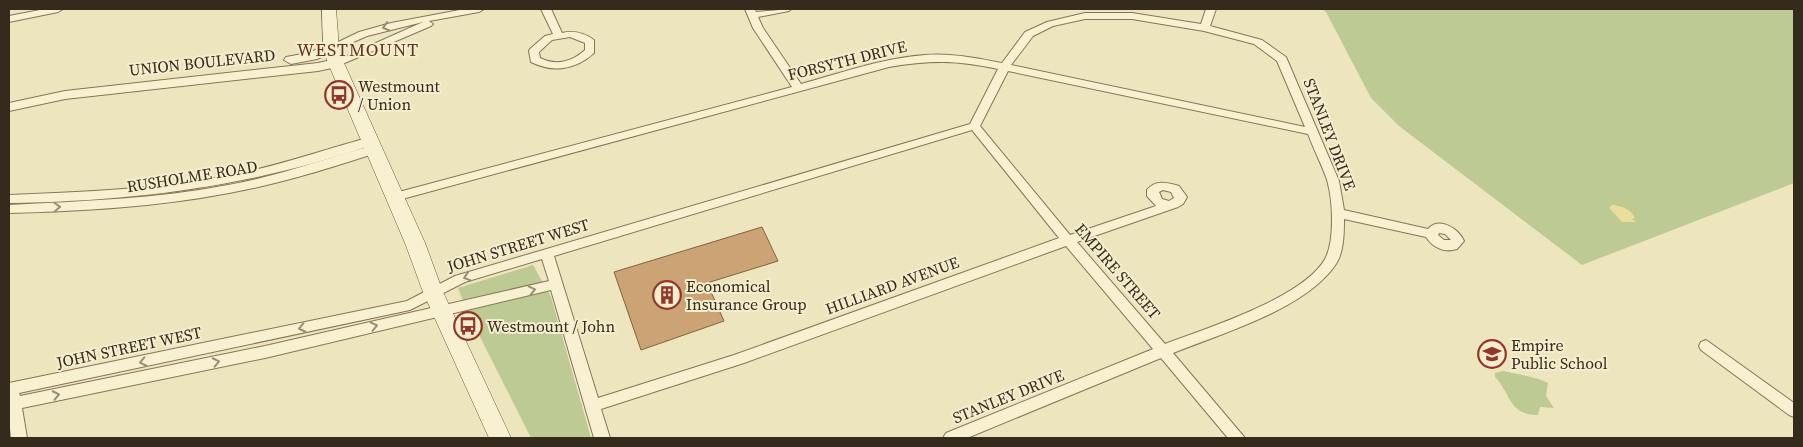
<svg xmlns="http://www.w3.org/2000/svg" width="1803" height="447" font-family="'Source Serif 4',serif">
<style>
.green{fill:#bdca93}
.sand{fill:#e9de9b}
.building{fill:#cba374;stroke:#83623e}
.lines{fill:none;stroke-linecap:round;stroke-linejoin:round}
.minor-casing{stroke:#857557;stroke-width:2}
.tertiary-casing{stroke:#857557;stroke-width:2}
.secondary-casing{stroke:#66563b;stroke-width:1}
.minor{fill:#f8f1d1;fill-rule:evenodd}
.tertiary{fill:#f8f1d1;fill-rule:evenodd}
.secondary{fill:#f8f1d1;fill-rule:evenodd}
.oneway{stroke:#968e76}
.labels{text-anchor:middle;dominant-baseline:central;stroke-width:4;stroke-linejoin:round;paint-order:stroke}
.street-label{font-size:16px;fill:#342b1c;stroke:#f4eece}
.poi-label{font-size:16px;fill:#342b1c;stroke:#f4eece;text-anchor:start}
.neighbourhood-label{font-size:18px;letter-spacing:1px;fill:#60331c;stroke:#f4eece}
</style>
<rect width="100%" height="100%" fill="#ede5be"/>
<g class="green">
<path d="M1322,9H1794V183L1582,265L1399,126L1371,98L1326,12Z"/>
<path d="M533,265L551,297L591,438H531L468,313L458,288Z"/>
<path d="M1503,371C1515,374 1538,377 1548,383L1546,396L1554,408L1540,407L1538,415C1508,415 1511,393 1495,377V373Z"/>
</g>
<path class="sand" d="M1612,205C1620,205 1632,210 1635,218L1632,219L1636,222H1622L1609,208Z"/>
<path class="building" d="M762,227L778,261L707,283L724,321L641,350L614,272Z"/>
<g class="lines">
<defs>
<g id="minor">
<path d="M45,9H63L58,12L9,22V16Z"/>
<path d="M465,9H484L479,12L429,21L433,24L431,26L340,65H332L331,63L423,22L367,36L335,50L331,51L326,48L359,32L391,23Z"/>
<path d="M541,9H551L562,33C574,30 584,33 594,40V53C575,70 553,73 531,62L529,51L530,49L545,36L553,34ZM570,37L585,43V50C572,62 556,66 540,58L539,52L552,40Z"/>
<path d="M745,9H755L756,12L791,9L789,11L758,17L763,28L801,84C841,73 883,58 925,55C951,53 976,58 1002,63L1025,32L1047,22L1085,13H1132L1201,24L1206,9H1216L1210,26L1262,40L1286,57L1339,181L1344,210L1428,229C1439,216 1459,229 1464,241L1457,249C1445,253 1433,248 1426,237L1344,219C1344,232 1344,252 1336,264C1306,309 1223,333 1173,353L1245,438H1228L1161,358L967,438H943L946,433L1153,349L1066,246L744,363L601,409L610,438H594L551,290L265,358L22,408L27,438H11L9,419V383L407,301L455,276L970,124L998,69C957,60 930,60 889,67L395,201L389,197L395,193L792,87L753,28ZM1085,19H1132L1204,31L1254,44L1277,61L1305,127L1011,65L1033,36L1053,26ZM1008,71L1308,134C1314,150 1322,165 1327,180C1333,200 1335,241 1325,259C1303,298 1207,328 1165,344L1077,242L1178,207L1183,204L1187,197L1179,186C1168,183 1156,179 1147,190V196L1156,206L1070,235L980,126ZM972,130L1059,238L734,355L598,398L554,256ZM1163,190L1171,192L1174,198L1169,201L1162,199L1159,192ZM1439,233L1445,234L1451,240H1444L1438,235ZM542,259L549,281L265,346L20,396L19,393L410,310L465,282Z"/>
<path d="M371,137L377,141L375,144C253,186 138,201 9,203V195C85,192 161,189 236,174C282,165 326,149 371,137Z"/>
<path d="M375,145L381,149L379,152C330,168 280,184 229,193C157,207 82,211 9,213V205C82,201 156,199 228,185C279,176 326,158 375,145Z"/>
<path d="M1706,340L1794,403V417L1789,415L1701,350L1699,346L1701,342Z"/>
</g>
<g id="tertiary">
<path d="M331,44L338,48L336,51L317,59L291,64L284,60L286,57L308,53Z"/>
<path d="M336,59L341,60L343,63L341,66L318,71L65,99L9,111V103L65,91L318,63Z"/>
</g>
<path id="secondary" d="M322,9H336L339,48L344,63L425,243L443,292L511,438H489L423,292L405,243L328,63L323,48Z"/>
</defs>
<use href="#minor" class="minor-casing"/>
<use href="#tertiary" class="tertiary-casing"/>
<use href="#secondary" class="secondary-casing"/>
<use href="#minor" class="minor"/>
<use href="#tertiary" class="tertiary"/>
<use href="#secondary" class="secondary"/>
</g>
<defs><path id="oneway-chevron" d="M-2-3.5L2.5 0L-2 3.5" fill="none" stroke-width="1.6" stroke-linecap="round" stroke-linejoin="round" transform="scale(1.25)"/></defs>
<g class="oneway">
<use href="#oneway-chevron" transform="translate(386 27) rotate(164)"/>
<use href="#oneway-chevron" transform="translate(57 207) rotate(-3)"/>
<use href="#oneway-chevron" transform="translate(467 277) rotate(163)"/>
<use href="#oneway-chevron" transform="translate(532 290) rotate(-13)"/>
<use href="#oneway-chevron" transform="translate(374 326) rotate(-13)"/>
<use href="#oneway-chevron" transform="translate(302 328) rotate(168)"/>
<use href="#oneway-chevron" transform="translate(143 362) rotate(168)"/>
<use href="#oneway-chevron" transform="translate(216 362) rotate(-12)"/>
<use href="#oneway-chevron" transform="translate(56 395) rotate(-12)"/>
</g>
<defs>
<symbol id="bus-ring" viewBox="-11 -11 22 22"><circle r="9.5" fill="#f4eece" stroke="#933528" stroke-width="1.5"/><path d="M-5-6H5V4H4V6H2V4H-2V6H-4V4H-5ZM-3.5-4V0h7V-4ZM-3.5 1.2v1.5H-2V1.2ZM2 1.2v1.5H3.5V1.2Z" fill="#933528"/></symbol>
<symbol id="building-ring" viewBox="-11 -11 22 22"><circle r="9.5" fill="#f4eece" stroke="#933528" stroke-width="1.5"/><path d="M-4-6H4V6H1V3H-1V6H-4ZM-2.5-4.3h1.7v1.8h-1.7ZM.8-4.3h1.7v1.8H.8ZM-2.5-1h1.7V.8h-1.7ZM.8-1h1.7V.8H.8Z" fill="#933528"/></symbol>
<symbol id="school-ring" viewBox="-11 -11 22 22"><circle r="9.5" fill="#f4eece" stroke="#933528" stroke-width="1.5"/><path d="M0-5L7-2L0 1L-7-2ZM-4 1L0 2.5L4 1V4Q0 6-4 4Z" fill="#933528"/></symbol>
</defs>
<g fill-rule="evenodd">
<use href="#bus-ring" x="323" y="79" width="32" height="32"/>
<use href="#building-ring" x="651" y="279" width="32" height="32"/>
<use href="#bus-ring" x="452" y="310" width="32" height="32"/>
<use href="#school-ring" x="1476" y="338" width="32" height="32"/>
</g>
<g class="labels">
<g class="street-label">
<text transform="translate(847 60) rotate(-14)">FORSYTH DRIVE</text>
<text transform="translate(202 62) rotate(-6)">UNION BOULEVARD</text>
<text transform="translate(1330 134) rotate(69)">STANLEY DRIVE</text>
<text transform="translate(192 176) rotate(-9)">RUSHOLME ROAD</text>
<text transform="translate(518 245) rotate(-17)">JOHN STREET WEST</text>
<text transform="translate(1118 271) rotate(49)">EMPIRE STREET</text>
<text transform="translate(892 285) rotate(-20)">HILLIARD AVENUE</text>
<text transform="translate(129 347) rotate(-12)">JOHN STREET WEST</text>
<text transform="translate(1008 396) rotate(-22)">STANLEY DRIVE</text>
</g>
<g class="poi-label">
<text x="358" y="86">Westmount<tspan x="358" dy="18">/ Union</tspan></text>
<text x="686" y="286">Economical<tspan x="686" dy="18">Insurance Group</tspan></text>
<text x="487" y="326">Westmount / John</text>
<text x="1511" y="345">Empire<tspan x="1511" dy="18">Public School</tspan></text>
</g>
<g class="neighbourhood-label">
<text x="358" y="49">WESTMOUNT</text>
</g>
</g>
<rect width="1803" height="447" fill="none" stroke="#342b1c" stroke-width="20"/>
</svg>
